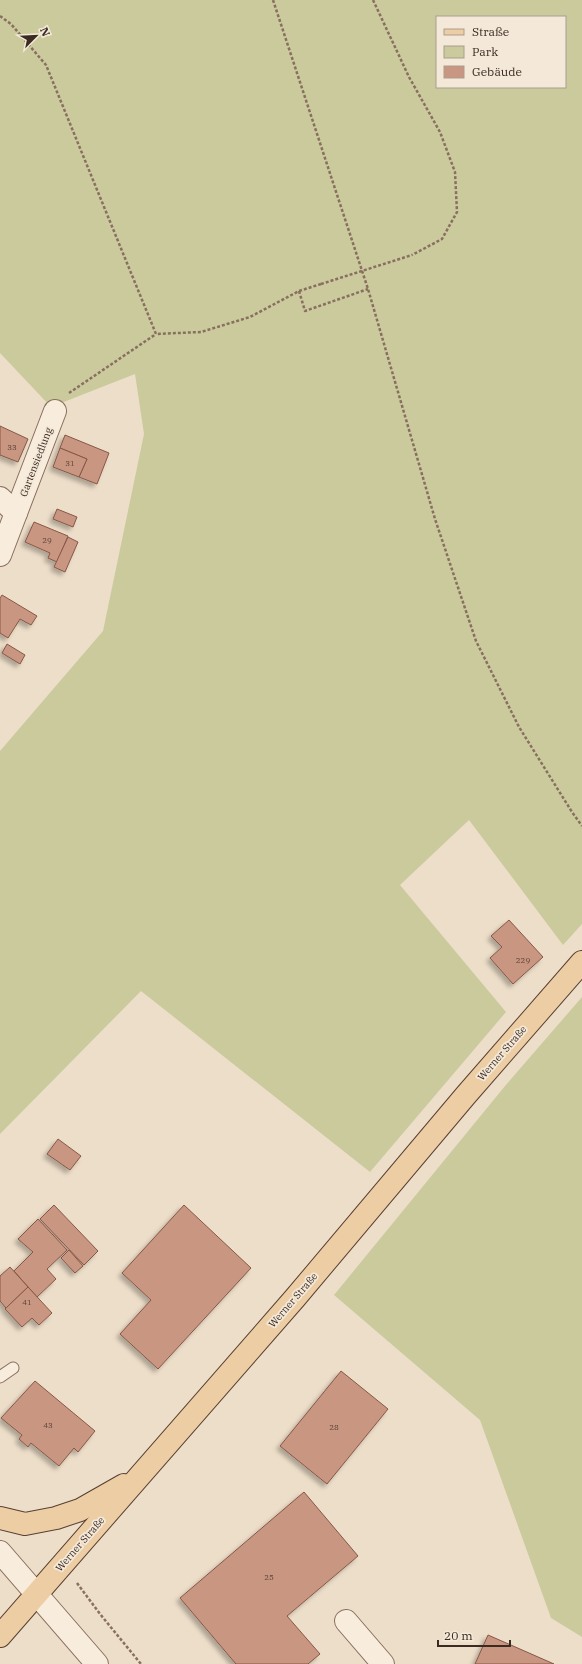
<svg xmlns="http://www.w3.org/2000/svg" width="582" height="1664" font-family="'IBM Plex Serif',serif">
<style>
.green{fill:#cbca9d;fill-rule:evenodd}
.building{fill:#c99681;stroke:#875746;filter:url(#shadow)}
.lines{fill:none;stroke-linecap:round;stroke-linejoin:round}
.service-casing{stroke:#896f5f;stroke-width:13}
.minor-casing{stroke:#896f5f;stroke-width:24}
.tertiary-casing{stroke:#896f5f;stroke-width:24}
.primary-casing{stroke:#573f32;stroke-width:24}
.path{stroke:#896f5f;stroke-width:2.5;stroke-dasharray:3 2;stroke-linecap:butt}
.service{stroke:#f8ecdd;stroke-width:11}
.minor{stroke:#f8ecdd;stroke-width:22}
.tertiary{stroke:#f8ecdd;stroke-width:22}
.primary{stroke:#edcda4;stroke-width:22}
.path-bridge{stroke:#896f5f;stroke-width:2.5;stroke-dasharray:3 2;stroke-linecap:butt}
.labels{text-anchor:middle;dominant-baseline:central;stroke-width:3.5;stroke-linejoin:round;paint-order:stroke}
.number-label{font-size:8px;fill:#5e4539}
.street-label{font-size:10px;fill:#3a2a21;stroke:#f4e9d9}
</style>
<defs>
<filter id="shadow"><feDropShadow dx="-3.5" dy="3.5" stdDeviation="2" flood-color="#0004"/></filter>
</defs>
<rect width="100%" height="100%" fill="#eddec9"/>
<g class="green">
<path d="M0,0H582V924L563,945L469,820L400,885L506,1012L370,1172L141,991L0,1134V751L103,631L144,434L135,374L51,407L0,353ZM437,17H565V87H437Z"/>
<path d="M582,997V1637L551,1618L480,1420L334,1295L505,1086Z"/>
</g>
<g class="building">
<path d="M0,426L28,439L18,462L0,455Z"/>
<path d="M65,435L109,453L97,484L79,477L87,459L60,448Z"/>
<path d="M60,448L87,459L79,477L53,467Z"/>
<path d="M57,509L77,517L73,527L53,519Z"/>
<path d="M34,522L68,536L57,562L48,558L50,553L25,542Z"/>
<path d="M68,537L78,542L65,572L54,567Z"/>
<path d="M2,595L37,616L31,625L20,619L8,638L0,633V598Z"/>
<path d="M7,644L25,655L20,664L2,653Z"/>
<path d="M509,920L543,957L513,984L490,958L502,947L491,936Z"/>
<path d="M58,1139L81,1156L70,1170L47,1154Z"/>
<path d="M54,1205L98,1251L84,1265L40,1219Z"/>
<path d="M184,1205L251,1268L158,1369L120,1334L151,1300L122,1273Z"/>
<path d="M38,1219L67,1250L47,1269L56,1279L37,1297L14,1271L33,1252L18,1239Z"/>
<path d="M69,1250L83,1266L75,1273L61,1258Z"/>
<path d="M10,1267L28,1287L6,1308L0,1301V1276Z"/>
<path d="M28,1287L52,1313L39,1325L32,1318L22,1327L5,1309Z"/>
<path d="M341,1371L388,1409L327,1484L280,1446Z"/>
<path d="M35,1381L95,1431L78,1452L74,1448L59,1466L31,1443L28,1447L19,1439L22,1435L1,1418Z"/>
<path d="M304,1492L358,1556L287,1616L320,1654L308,1664H236L180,1598Z"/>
<path d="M488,1635L554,1664H475Z"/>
</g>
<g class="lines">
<defs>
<path id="service" d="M0,1377L13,1368"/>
<g id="minor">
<path d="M0,498L16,513L0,555"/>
<path d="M16,513L55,411"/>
<path d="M346,1621L383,1664"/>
</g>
<path id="tertiary" d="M0,1552L97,1664"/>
<g id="primary">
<path d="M0,1518L25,1524L56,1518L80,1510L124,1485"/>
<path d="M0,1636L295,1298L466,1095L582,962"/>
</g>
</defs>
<use href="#service" class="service-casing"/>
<use href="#minor" class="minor-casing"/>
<use href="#tertiary" class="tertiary-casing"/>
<use href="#primary" class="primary-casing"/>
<g class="path">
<path d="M273,0L368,289L435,519L476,641L519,727L572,812L582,826"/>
<path d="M373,0L409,77L440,132L455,172L457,212L442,239L412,255"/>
<path d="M0,16L11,24L46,65L156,334L201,332L250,317L299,291L321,284"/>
<path d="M299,291L305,311L368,289"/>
<path d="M69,393L156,334"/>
<path d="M77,1583L100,1614L141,1664"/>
</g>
<use href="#service" class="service"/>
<use href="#minor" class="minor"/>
<use href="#tertiary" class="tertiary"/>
<use href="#primary" class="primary"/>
<path class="path-bridge" d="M321,284L412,255"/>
</g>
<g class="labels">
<g class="number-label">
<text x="12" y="447">33</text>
<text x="70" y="463">31</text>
<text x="47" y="540">29</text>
<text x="523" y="960">229</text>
<text x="27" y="1302">41</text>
<text x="48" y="1425">43</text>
<text x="334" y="1427">28</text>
<text x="269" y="1577">25</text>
</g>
<g class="street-label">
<text transform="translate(36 462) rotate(-69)">Gartensiedlung</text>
<text transform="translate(502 1053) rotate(-49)">Werner Straße</text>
<text transform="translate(293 1300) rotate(-49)">Werner Straße</text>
<text transform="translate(80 1544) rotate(-49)">Werner Straße</text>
</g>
</g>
<rect x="436" y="16" width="130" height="72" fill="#f4e9d9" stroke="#aa9d8f"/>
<rect x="444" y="29" width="20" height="6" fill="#edcda4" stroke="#aa9d8f"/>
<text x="472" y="36" font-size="12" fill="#3a2a21">Straße</text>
<rect x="444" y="46" width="20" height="12" fill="#cbca9d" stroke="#aa9d8f"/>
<text x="472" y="56" font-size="12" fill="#3a2a21">Park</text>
<rect x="444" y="66" width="20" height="12" fill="#c99681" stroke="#aa9d8f"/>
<text x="472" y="76" font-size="12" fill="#3a2a21">Gebäude</text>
<g transform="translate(36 36) rotate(66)" stroke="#f4e9d9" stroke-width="3" paint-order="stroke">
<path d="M0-3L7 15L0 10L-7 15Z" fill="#3a2a21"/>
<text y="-6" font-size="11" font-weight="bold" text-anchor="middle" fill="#3a2a21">N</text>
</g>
<path d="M438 1640v6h72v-6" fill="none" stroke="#3a2a21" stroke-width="2"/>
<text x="444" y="1640" font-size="12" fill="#3a2a21" stroke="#f4e9d9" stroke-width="3" paint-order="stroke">20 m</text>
</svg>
